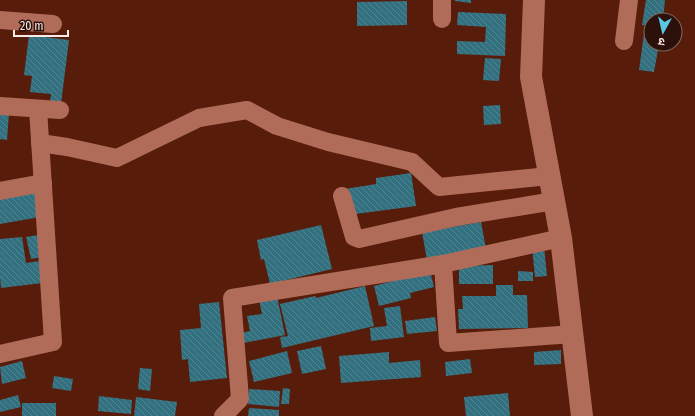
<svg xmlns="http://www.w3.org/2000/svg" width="695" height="416" font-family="'Fira Sans Condensed','Noto Sans Devanagari',sans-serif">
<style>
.building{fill:url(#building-back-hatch)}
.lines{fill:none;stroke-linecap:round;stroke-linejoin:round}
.minor{stroke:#b16c59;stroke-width:18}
.tertiary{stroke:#b16c59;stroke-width:22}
</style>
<defs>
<pattern id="building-back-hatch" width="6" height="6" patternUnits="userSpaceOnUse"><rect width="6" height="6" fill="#32707f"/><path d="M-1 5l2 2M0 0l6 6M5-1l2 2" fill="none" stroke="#518591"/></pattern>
</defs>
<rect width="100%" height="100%" fill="#581c0a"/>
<g class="building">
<path d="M455,0H471V3L455,1Z"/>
<path d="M646,0H665L663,20H651V26L642,25Z"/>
<path d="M407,1V25L357,26V2Z"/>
<path d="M458,12L506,14L505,56L457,54V41L485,42L486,27L457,25Z"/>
<path d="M644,34L651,35V44H659L654,72L639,70Z"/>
<path d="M29,35L69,40L61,104L50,103L51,94L30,92L32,76L24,75Z"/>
<path d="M485,58L501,59L499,81L483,80Z"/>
<path d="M500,105L501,124L484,125L483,106Z"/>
<path d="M0,112L9,113L7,140L0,139Z"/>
<path d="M411,173L416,206L348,215L345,189L376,184V178Z"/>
<path d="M35,191L40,217L0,224V198Z"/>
<path d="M481,222L486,249L427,260L422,232Z"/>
<path d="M321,225L332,269L270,284L264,259L261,260L257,240Z"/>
<path d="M38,235L42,257L31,259L26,237Z"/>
<path d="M22,237L26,263L39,261L42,283L1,288L0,278V239Z"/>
<path d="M544,246L547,276L535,277L532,247Z"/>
<path d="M493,265V284H459V266Z"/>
<path d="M430,271L434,287L410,293L411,298L379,306L374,286Z"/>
<path d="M518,271L533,272V281H518Z"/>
<path d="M496,285H513V295H527L528,328L459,329L458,309H463L462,296H496Z"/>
<path d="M365,286L374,326L282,348L280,337L288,336L280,304L315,296L316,298Z"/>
<path d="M277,296L285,335L238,344L236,334L250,331L247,316L262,314L259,300Z"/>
<path d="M219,302L227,378L190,382L188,359L182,360L180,330L201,328L199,304Z"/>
<path d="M400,306L404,337L371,341L370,328L387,326L384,308Z"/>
<path d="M435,317L437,331L407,334L405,321Z"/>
<path d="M321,346L326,369L302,374L297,351Z"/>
<path d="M561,350V364L534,365V352Z"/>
<path d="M287,351L292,373L254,382L249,361Z"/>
<path d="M389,352V363L420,360L421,377L341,383L339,356Z"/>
<path d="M470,359L472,373L446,376L445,362Z"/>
<path d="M22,361L26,378L2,384L0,367Z"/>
<path d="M140,368L152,369L150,391L138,389Z"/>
<path d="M54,376L73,379L71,391L52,388Z"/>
<path d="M283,388L290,389L289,404H281Z"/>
<path d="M249,389L280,391L279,407L248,404Z"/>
<path d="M508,393L510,416H466L464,397Z"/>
<path d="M18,395L21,407L0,412V400Z"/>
<path d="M99,396L132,400L131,414L98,411Z"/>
<path d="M136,397L177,402L175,416H134Z"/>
<rect x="22" y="403" width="34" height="13"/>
<path d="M249,408L279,410V416H248Z"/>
</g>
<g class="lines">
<g class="minor">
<path d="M442,0V19"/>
<path d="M0,20L53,24"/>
<path d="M624,41L629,0"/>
<path d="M0,106L60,110"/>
<path d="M40,143L67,147L117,158L199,118L247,110L277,126L328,142L412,162L439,187L549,176"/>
<path d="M0,191L43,183"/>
<path d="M342,196L354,237L359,239L456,217L554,201"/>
<path d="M443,264L448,343L573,334"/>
<path d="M0,354L53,342L38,109"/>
<path d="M223,416L240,399L232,298L443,264L561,238"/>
</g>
<path class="tertiary" d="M534,0L531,77L561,238L582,416"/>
</g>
<g transform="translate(663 32) rotate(188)"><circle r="19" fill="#2c110a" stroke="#7e6862"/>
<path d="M0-3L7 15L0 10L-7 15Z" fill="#58c8e4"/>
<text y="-6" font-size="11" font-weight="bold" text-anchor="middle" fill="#faeae6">उ</text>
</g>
<path d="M14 30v6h54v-6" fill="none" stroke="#faeae6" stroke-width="2"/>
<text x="20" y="30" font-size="12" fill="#faeae6" stroke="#2c110a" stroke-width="3" paint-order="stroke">20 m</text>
</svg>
